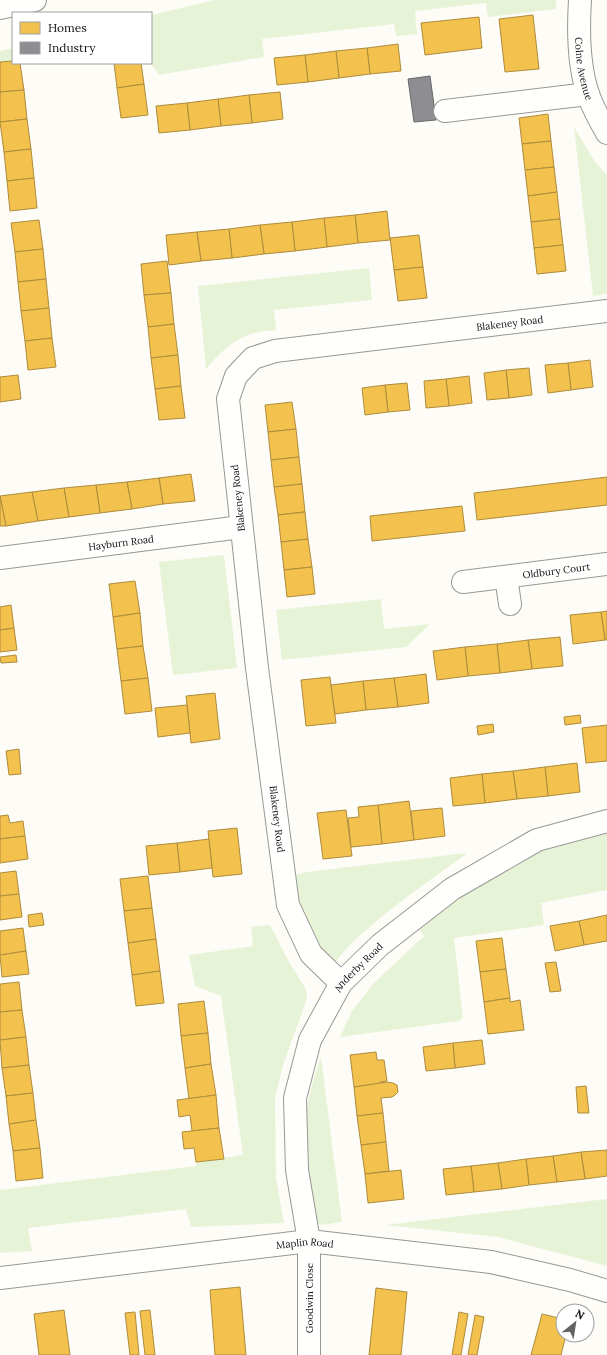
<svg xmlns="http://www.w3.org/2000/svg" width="607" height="1355" font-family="Lora,serif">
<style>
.green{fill:#e7f3d7}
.homes{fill:#f2c14e;stroke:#ae8c3c}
.industry{fill:#8d8d92;stroke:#68686b}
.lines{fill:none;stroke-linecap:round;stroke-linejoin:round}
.minor-casing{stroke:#979795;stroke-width:24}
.minor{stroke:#fffffe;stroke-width:22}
.labels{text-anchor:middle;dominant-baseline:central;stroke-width:4;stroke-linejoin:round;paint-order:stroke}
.street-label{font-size:10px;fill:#111;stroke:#fff}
</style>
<rect width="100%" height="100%" fill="#fdfcf7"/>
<g class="green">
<path d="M215,0H556V9L488,17L486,3L415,11L417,34L396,36L394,24L262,39L264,57L159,75L151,63V15Z"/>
<path d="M13,48V61L0,62V51Z"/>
<path d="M574,127L595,162L607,175V294L593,296Z"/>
<path d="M369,268L372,300L274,310L276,330C268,331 259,331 251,334C232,340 219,354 206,369L198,286Z"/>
<path d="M224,555L237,668L173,675L159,562Z"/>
<path d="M381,599L384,629L430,624L406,647L282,660L276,610Z"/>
<path d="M607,830V890L541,903L544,925L454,938L463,1018L459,1021L340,1037L352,1011L373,984L424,936L418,927L459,896L502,869L558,843Z"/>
<path d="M466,853L465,855C436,875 407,896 379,919C364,932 347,945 336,962L329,960L322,953L299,907L294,875L307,872Z"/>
<path d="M270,925L289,962L306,989L307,999L283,1065L275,1099L276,1178L284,1223L191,1227L186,1209L28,1228L32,1251L0,1253V1190L196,1166V1162L243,1155L221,996L195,986L189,955L253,946L251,927Z"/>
<path d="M321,1057L342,1222L322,1225L317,1223C312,1192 302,1153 305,1122C307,1100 314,1078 321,1057Z"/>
<path d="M607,1199V1266L498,1237L385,1225Z"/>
</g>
<g class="homes">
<path d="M533,15L539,69L505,72L499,19Z"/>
<path d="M479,17L482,48L425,55L421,23Z"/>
<path d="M398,44L401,71L370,74L367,48Z"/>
<path d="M367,48L370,74L339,78L336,51Z"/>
<path d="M336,51L339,78L308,82L305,55Z"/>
<path d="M305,55L308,82L277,85L274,58Z"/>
<path d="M13,61V63H20L24,90L0,92V62Z"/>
<path d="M114,63H141L144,84L117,88Z"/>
<path d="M144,84L148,115L121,118L117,88Z"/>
<path d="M24,90L27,119L0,122V92Z"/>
<path d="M280,92L283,119L252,123L249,95Z"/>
<path d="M249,95L252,123L221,126L218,99Z"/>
<path d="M218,99L221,126L190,130L187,103Z"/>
<path d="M187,103L190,130L159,133L156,106Z"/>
<path d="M548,114L551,141L522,144L519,118Z"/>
<path d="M27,119L31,149L4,152L0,122Z"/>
<path d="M551,141L554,167L525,170L522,144Z"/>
<path d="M31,149L34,178L7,181L4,152Z"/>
<path d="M554,167L557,192L528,196L525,170Z"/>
<path d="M34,178L37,208L10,211L7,181Z"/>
<path d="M557,192L560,219L531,222L528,196Z"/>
<path d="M387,211L390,240L358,243L355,215Z"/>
<path d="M355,215L358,243L327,247L324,218Z"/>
<path d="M324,218L327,247L295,251L292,222Z"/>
<path d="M560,219L563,245L534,248L531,222Z"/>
<path d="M39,220L43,249L15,252L11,223Z"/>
<path d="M292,222L295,251L264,254L260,225Z"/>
<path d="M260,225L264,254L232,258L229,229Z"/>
<path d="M229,229L232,258L201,261L197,232Z"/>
<path d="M197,232L201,261L169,265L166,235Z"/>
<path d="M419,235L423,267L394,270L390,238Z"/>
<path d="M563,245L566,271L537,274L534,248Z"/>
<path d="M43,249L46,279L18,282L15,252Z"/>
<path d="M167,261L171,293L144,295L141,264Z"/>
<path d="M423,267L427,298L398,301L394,270Z"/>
<path d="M46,279L49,308L21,311L18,282Z"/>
<path d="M171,293L174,324L148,327L144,295Z"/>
<path d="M49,308L52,338L25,341L21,311Z"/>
<path d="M174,324L178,355L151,358L148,327Z"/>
<path d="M52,338L56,367L28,370L25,341Z"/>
<path d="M178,355L181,386L155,389L151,358Z"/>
<path d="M590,360L593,387L571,390L568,363Z"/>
<path d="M568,363L571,390L548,393L545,365Z"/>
<path d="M529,368L532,395L509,398L506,370Z"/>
<path d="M506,370L509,398L487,400L484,373Z"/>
<path d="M18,375L21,399L0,402V377Z"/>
<path d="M469,376L472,403L449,406L446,379Z"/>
<path d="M446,379L449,406L426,408L424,381Z"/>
<path d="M407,383L410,410L388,412L385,385Z"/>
<path d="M385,385L388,412L365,415L362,388Z"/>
<path d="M181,386L185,418L159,420L155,389Z"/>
<path d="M292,402L296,429L268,432L265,405Z"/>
<path d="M296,429L299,457L271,460L268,432Z"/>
<path d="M299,457L302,484L274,487L271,460Z"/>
<path d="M191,474L195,501L163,504L159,478Z"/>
<path d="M607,477V505L477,520L474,493Z"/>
<path d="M159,478L163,504L132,509L127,482Z"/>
<path d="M127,482L132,509L100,513L96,485Z"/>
<path d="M302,484L305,512L278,515L274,487Z"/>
<path d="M96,485L100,513L69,517L64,488Z"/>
<path d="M64,488L69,517L38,521L32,492Z"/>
<path d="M32,492L38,521L6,526L0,496Z"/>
<path d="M0,496L6,526H0Z"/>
<path d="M462,506L465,531L372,541L370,516Z"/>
<path d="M305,512L308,539L281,542L278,515Z"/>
<path d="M308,539L312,567L284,570L281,542Z"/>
<path d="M312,567L315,594L287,597L284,570Z"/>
<path d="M135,581L140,613L113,617L109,584Z"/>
<path d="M11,605L14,628L0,630V607Z"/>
<path d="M607,611V640H605L601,612Z"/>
<path d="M601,612L605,640L573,644L570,615Z"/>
<path d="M140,613L143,646L117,649L113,617Z"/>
<path d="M14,628L17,650L0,652V630Z"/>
<path d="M560,637L563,666L532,669L528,640Z"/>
<path d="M528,640L532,669L500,673L497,644Z"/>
<path d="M497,644L500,673L468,676L465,647Z"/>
<path d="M143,646L148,678L121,681L117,649Z"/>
<path d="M465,647L468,676L437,680L433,651Z"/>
<path d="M16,655L17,662L1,663L0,657Z"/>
<path d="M426,674L429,703L398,707L394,678Z"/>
<path d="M330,677L336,723L306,726L301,680Z"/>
<path d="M148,678L152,711L125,714L121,681Z"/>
<path d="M394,678L398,707L366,710L363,681Z"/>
<path d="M363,681L366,710L335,714L331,685Z"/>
<path d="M215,693L220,739L191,743L186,696Z"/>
<path d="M187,705L190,733L158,737L155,708Z"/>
<path d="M580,715L581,723L565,725L564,717Z"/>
<path d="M493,724L494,732L478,735L477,726Z"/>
<path d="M607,725V761L586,763L582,728Z"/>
<path d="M19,749L21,774L9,775L6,751Z"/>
<path d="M577,763L580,792L548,796L545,767Z"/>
<path d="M545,767L548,796L517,799L513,771Z"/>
<path d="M513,771L517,799L485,803L482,774Z"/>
<path d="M482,774L485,803L453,806L450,778Z"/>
<path d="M409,801L414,840L382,844L378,805Z"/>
<path d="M378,805L382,844L351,847L348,818L359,817L358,807Z"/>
<path d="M442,808L445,836L414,840L411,811Z"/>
<path d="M346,810L352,856L323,859L317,813Z"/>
<path d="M8,815L10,823L23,821L25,836L0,839V816Z"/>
<path d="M237,828L242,874L213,877L208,831Z"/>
<path d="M25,836L28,859L0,863V839Z"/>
<path d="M209,839L212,868L180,872L177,843Z"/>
<path d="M177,843L180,872L149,875L146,846Z"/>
<path d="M16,871L19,894L0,896V873Z"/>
<path d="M148,876L152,908L124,911L120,879Z"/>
<path d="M19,894L22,917L0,920V896Z"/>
<path d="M152,908L156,939L128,943L124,911Z"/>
<path d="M42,913L44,925L29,927L28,915Z"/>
<path d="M607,915V941L584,945L579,921Z"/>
<path d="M579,921L584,945L555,951L550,926Z"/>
<path d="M23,928L26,951L0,955V931Z"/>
<path d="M502,938L506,969L480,972L476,941Z"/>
<path d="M156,939L160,971L132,975L128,943Z"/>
<path d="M26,951L29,974L2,977L0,955Z"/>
<path d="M556,962L561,991L550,992L545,963Z"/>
<path d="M506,969L510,998L484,1002L480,972Z"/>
<path d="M160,971L164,1003L136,1006L132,975Z"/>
<path d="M19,982L22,1010L0,1012V984Z"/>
<path d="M510,998V1002L520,1000L524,1030L488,1034L484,1002Z"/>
<path d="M204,1001L208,1033L181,1036L178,1004Z"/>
<path d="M22,1010L26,1037L0,1040V1012Z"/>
<path d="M208,1033L211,1064L185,1068L181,1036Z"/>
<path d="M26,1037L29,1065L2,1068L0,1040Z"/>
<path d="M482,1040L485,1064L455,1068L453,1043Z"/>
<path d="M453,1043L455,1068L426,1071L423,1047Z"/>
<path d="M376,1052L377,1060H384L387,1081L380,1082V1084L354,1087L350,1055Z"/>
<path d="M211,1064L216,1095L189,1099L185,1068Z"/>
<path d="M29,1065L33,1093L6,1096L2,1068Z"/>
<path d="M387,1082L393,1083L397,1085L398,1092L395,1095L392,1097L381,1098L383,1113L357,1116L354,1087Z"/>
<path d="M586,1086L589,1113H578L576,1087Z"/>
<path d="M33,1093L36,1120L9,1124L6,1096Z"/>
<path d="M216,1095L219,1128L192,1131L190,1115L179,1117L177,1100Z"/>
<path d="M383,1113L386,1142L361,1145L357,1116Z"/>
<path d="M36,1120L40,1148L13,1151L9,1124Z"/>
<path d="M219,1128L224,1159L196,1162L194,1148L184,1149L182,1132Z"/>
<path d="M386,1142L389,1171L365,1174L361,1145Z"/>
<path d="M40,1148L43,1178L16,1181L13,1151Z"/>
<path d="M607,1150V1176L585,1179L581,1152Z"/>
<path d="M581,1152L585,1179L557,1182L553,1156Z"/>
<path d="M553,1156L557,1182L529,1185L526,1159Z"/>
<path d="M526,1159L529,1185L502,1189L498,1163Z"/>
<path d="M498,1163L502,1189L474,1192L471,1166Z"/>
<path d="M471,1166L474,1192L446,1195L443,1169Z"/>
<path d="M401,1170L404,1199L368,1203L365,1174Z"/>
<path d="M240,1287L246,1355H215L210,1290Z"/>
<path d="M376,1288L407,1292L401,1355H369Z"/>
<path d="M64,1310L70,1355H39L34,1314Z"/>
<path d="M150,1310L155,1355H145L140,1311Z"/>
<path d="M135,1312L139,1355H130L125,1313Z"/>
<path d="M459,1312L468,1314L461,1355H452Z"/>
<path d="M542,1314L563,1319V1335H566L561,1355H531Z"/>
<path d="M475,1315L484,1317L477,1355H468Z"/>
</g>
<path class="industry" d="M430,76L436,120L414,122L408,79Z"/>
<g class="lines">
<defs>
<g id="minor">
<path id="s1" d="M580,0C578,31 578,64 588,94C593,108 600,121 607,133"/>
<path d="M0,8L35,0"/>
<path d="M445,111L588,94"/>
<path id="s2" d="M0,558L241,527"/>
<path d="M506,577L510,604"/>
<path id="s3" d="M463,582L607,564"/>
<path id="s4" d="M341,983L311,954L288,905L257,668L228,399L236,376L253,358L275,351L607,311"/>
<path id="s5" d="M0,1278L309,1241L491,1262L570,1280L607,1291"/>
<path id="s6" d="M309,1355V1241L297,1170L295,1098L310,1040L341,983L380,945L452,889L537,840L607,821"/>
</g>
</defs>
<use href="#minor" class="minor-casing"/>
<use href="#minor" class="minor"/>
</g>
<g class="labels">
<g class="street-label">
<text stroke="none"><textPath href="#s1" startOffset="69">Colne Avenue</textPath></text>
<text stroke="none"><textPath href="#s4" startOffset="914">Blakeney Road</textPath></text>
<text transform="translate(238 498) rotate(-96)">Blakeney Road</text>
<text stroke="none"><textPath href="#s2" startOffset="122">Hayburn Road</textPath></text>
<text stroke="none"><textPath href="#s3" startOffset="94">Oldbury Court</textPath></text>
<text transform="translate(277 819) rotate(83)">Blakeney Road</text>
<text stroke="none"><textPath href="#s6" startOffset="406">Anderby Road</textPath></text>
<text stroke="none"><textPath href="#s5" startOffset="307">Maplin Road</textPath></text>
<text transform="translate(309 1298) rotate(-90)">Goodwin Close</text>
</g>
</g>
<rect x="12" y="12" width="140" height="52" fill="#ffffff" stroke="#a0a0a0"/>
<rect x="20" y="22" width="20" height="12" fill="#f2c14e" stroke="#a0a0a0"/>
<text x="48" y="32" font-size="12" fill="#111111">Homes</text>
<rect x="20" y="42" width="20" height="12" fill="#8d8d92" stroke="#a0a0a0"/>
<text x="48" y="52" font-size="12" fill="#111111">Industry</text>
<g transform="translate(575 1323) rotate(30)"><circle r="19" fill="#ffffff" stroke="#a0a0a0"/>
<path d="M0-3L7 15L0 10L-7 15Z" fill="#646362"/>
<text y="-6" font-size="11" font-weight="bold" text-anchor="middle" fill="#111111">N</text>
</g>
</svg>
